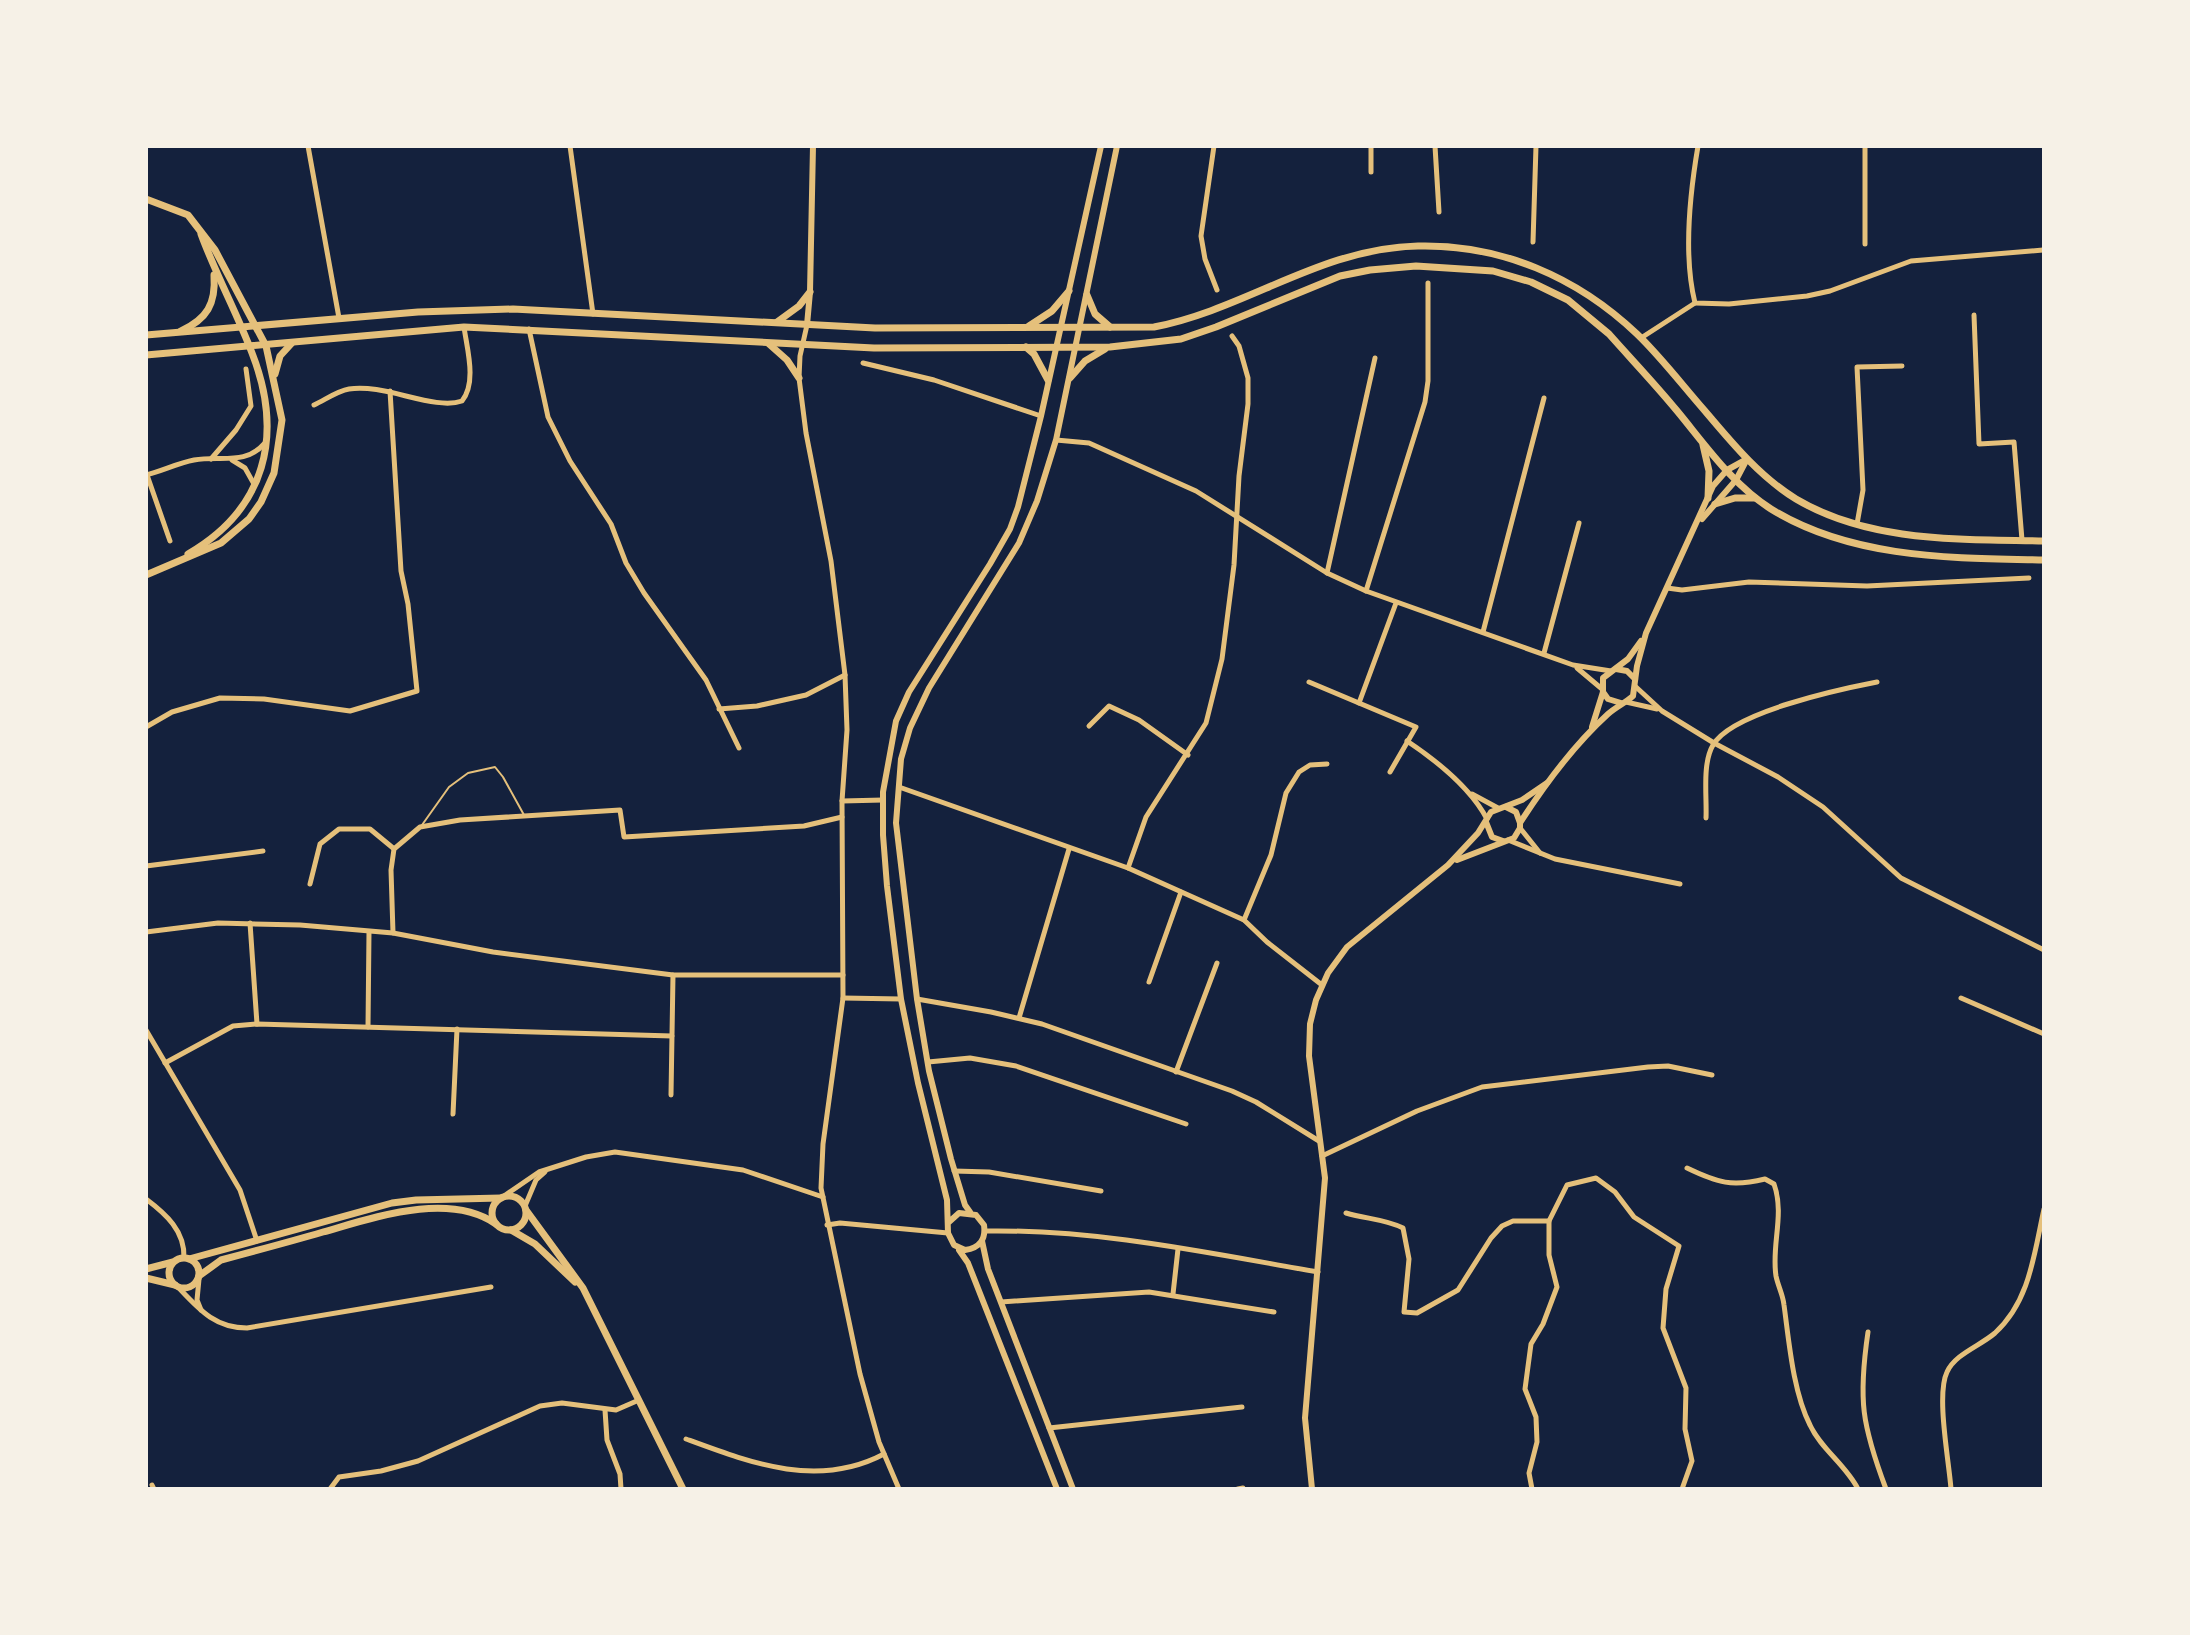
<svg xmlns="http://www.w3.org/2000/svg" width="2190" height="1635" font-family="'Noto Sans',sans-serif">
<style>
.lines{fill:none;stroke-linecap:round;stroke-linejoin:round}
.service{stroke:#e5c07b;stroke-width:2}
.minor{stroke:#e5c07b;stroke-width:5}
.tertiary{stroke:#e5c07b;stroke-width:6}
.secondary{stroke:#e5c07b;stroke-width:7}
</style>
<rect width="100%" height="100%" fill="#14213d"/>
<g class="lines">
<path class="service" d="M422,825L449,787L468,773L495,767L503,777L524,815"/>
<g class="minor">
<path d="M308,146L339,318"/>
<path d="M570,146L593,314"/>
<path d="M1214,146L1201,236L1205,259L1217,290"/>
<path d="M1435,146L1439,212"/>
<path d="M1698,146C1690,193 1683,255 1695,303L1729,304L1807,296L1830,291L1911,261L2043,250"/>
<path d="M1371,172V146"/>
<path d="M1533,242L1536,146"/>
<path d="M1865,244V146"/>
<path d="M1974,315L1979,444L2014,442L2022,540"/>
<path d="M807,325L800,356L799,378L806,433L831,561L845,675L847,730L842,801L843,998L823,1144L821,1188L860,1374L879,1442L899,1489"/>
<path d="M529,329L548,417L570,461L611,524L626,563L644,593L706,680L739,748"/>
<path d="M1641,338L1695,303"/>
<path d="M863,363L934,380L1041,416"/>
<path d="M314,405C325,400 337,391 349,389C384,383 434,411 462,401C477,382 467,349 464,327"/>
<path d="M1056,440L1089,443L1196,491L1327,573L1366,591L1573,665L1611,671"/>
<path d="M211,459L236,430L251,406L246,369"/>
<path d="M232,460L245,468L254,484"/>
<path d="M146,475C162,471 178,463 194,460C221,455 245,466 265,443"/>
<path d="M147,475L170,541"/>
<path d="M1857,524L1863,490L1857,367L1902,366"/>
<path d="M1327,573L1375,358"/>
<path d="M1667,588L1682,590L1749,582L1867,586L2029,578"/>
<path d="M1366,591L1425,402L1428,381V283"/>
<path d="M1483,632L1544,398"/>
<path d="M1544,653L1579,523"/>
<path d="M1577,668L1602,689"/>
<path d="M1309,682L1416,727L1390,772"/>
<path d="M1636,687L1662,711L1714,743L1778,777L1823,807L1901,878L2044,950"/>
<path d="M1626,702L1657,709"/>
<path d="M1359,703L1396,603"/>
<path d="M719,709L757,706L806,695L845,675"/>
<path d="M1089,726L1109,706L1139,720L1188,755"/>
<path d="M146,727L172,712L220,698L264,699L350,711L417,691L408,604L401,571L390,391"/>
<path d="M1407,741C1437,761 1470,787 1487,819"/>
<path d="M899,787L1128,868L1244,920L1267,942L1322,985"/>
<path d="M1472,794L1498,808"/>
<path d="M842,801L883,800"/>
<path d="M1706,818C1707,796 1702,764 1713,745C1732,712 1841,689 1877,682"/>
<path d="M1520,828L1540,853"/>
<path d="M1508,840L1555,859L1680,884"/>
<path d="M146,866L263,851"/>
<path d="M1128,868L1146,817L1206,723L1222,659L1234,565L1239,476L1248,404V378L1239,346L1232,336"/>
<path d="M310,884L320,844L339,829H370L393,848"/>
<path d="M1244,920L1271,855L1286,793L1299,772L1310,765L1327,764"/>
<path d="M250,923L257,1024"/>
<path d="M146,932L218,923L300,925L393,933L493,952L673,975H843"/>
<path d="M393,933L391,870L394,849L420,827L460,820L620,810L624,837L804,826L842,817"/>
<path d="M1149,982L1181,892"/>
<path d="M843,998L901,999"/>
<path d="M1961,998L2044,1034"/>
<path d="M917,999L991,1012L1042,1024L1232,1091L1256,1102L1319,1141"/>
<path d="M1019,1018L1069,849"/>
<path d="M368,1027L369,932"/>
<path d="M146,1030L240,1190L257,1241"/>
<path d="M928,1062L970,1058L1016,1066L1186,1124"/>
<path d="M165,1063L233,1026L257,1024L672,1036"/>
<path d="M1176,1072L1217,963"/>
<path d="M671,1095L673,975"/>
<path d="M453,1114L457,1029"/>
<path d="M1322,1156L1417,1111L1482,1087L1648,1067L1668,1066L1712,1075"/>
<path d="M1687,1168C1718,1183 1732,1187 1765,1179L1774,1184C1785,1215 1771,1245 1776,1276C1778,1286 1783,1295 1784,1305C1789,1341 1793,1392 1810,1425C1821,1449 1846,1465 1858,1489"/>
<path d="M954,1171L989,1172L1101,1191"/>
<path d="M504,1196L539,1172L586,1157L615,1152L743,1170L823,1197"/>
<path d="M146,1199C166,1214 185,1231 184,1258"/>
<path d="M525,1206L536,1180L545,1172"/>
<path d="M1346,1213C1366,1219 1385,1219 1403,1228L1409,1259L1404,1312L1417,1313L1458,1290L1491,1238L1502,1226L1513,1221H1549"/>
<path d="M827,1225L840,1223L948,1233"/>
<path d="M985,1231C1097,1229 1208,1253 1318,1272"/>
<path d="M199,1279L197,1300L201,1310"/>
<path d="M177,1286C198,1308 214,1328 247,1328L491,1287"/>
<path d="M1173,1294L1178,1249"/>
<path d="M1001,1302L1149,1292L1274,1312"/>
<path d="M1868,1332C1858,1400 1862,1425 1886,1489"/>
<path d="M605,1410L607,1440L620,1474L621,1489"/>
<path d="M1049,1428L1242,1407"/>
<path d="M686,1439C751,1463 818,1489 884,1454"/>
<path d="M152,1485L154,1489"/>
<path d="M330,1489L339,1477L381,1471L418,1461L540,1406L562,1403L616,1410L639,1400"/>
<path d="M1238,1489L1243,1488"/>
<path d="M1532,1489L1529,1473L1537,1442L1536,1417L1525,1389L1531,1344L1543,1324L1557,1287L1549,1255V1221L1567,1185L1596,1178L1615,1192L1634,1217L1679,1246L1666,1289L1663,1328L1686,1388L1685,1429L1692,1461L1682,1489"/>
<path d="M1951,1489C1949,1461 1936,1395 1947,1372C1955,1354 1980,1346 1995,1333C2030,1301 2034,1254 2044,1209"/>
</g>
<g class="tertiary">
<path d="M807,325L810,292L813,146"/>
<path d="M1702,519L1736,480L1746,461"/>
<path d="M1616,669L1627,671L1635,679"/>
<path d="M1603,692L1608,699L1621,703"/>
<path d="M1592,727L1603,692V678L1628,659L1641,641"/>
<path d="M1506,807L1516,812L1520,823"/>
<path d="M1486,822L1492,837L1503,841"/>
<path d="M1457,860L1514,838L1520,828V823C1545,784 1574,745 1608,714C1616,707 1625,703 1633,696L1637,666L1646,633L1713,486L1727,470L1747,459"/>
<path d="M970,1212L965,1205L951,1159L929,1071L917,999L896,823L901,759L910,728L929,688L1019,543L1037,501L1056,440L1117,146"/>
<path d="M949,1222L959,1213L976,1215L984,1225C986,1239 980,1248 965,1250L954,1245L948,1233L947,1200L918,1083L901,999L887,886L883,835V792L896,721L909,692L990,564L1010,529L1018,507L1041,416L1101,146"/>
<path d="M982,1241L988,1269L1073,1489"/>
<path d="M959,1250L968,1263L1057,1489"/>
<path d="M1312,1489L1305,1418L1325,1178L1309,1056L1310,1024L1316,1000L1328,973L1347,947L1448,865L1478,833L1491,812L1522,800L1547,783"/>
</g>
<g class="secondary">
<path d="M146,199L188,215L215,250L266,346L282,420L274,473L261,502L249,519L221,543L146,575"/>
<path d="M1087,295L1095,314L1110,327"/>
<path d="M777,322L799,306L810,292"/>
<path d="M1029,326L1052,311L1069,291"/>
<path d="M181,331C207,319 216,304 214,275"/>
<path d="M146,335L418,312L513,309L875,328L1154,327C1247,309 1320,248 1418,246C1501,244 1577,277 1637,334C1661,357 1683,386 1705,411C1732,443 1760,477 1796,499C1870,543 1961,539 2044,541"/>
<path d="M769,344L787,360L799,378"/>
<path d="M1026,347L1034,354L1048,380"/>
<path d="M146,355L464,327L874,348L1110,347L1181,339L1216,327L1340,276L1370,270L1416,266L1493,271L1531,282L1568,300L1609,334C1632,360 1656,385 1678,412C1706,446 1733,485 1771,509C1852,559 1952,558 2044,560"/>
<path d="M275,374L280,356L291,344"/>
<path d="M1070,378L1085,361L1105,349"/>
<path d="M1703,445L1709,471L1708,498"/>
<path d="M1715,504L1735,498H1755"/>
<path d="M188,554C266,509 284,435 252,353C237,313 216,275 201,234"/>
<circle cx="509" cy="1213" r="17"/>
<path d="M526,1210L583,1288L683,1489"/>
<path d="M511,1230L535,1244L575,1282"/>
<circle cx="184" cy="1273" r="15"/>
<path d="M189,1259L392,1203L416,1200L501,1198"/>
<path d="M146,1269L173,1262"/>
<path d="M199,1276L221,1260C255,1251 289,1242 323,1232C373,1218 448,1191 496,1224"/>
<path d="M146,1278L175,1285"/>
</g>
</g>
<rect width="2190" height="1635" fill="none" stroke="#f6f1e7" stroke-width="296"/>
</svg>
